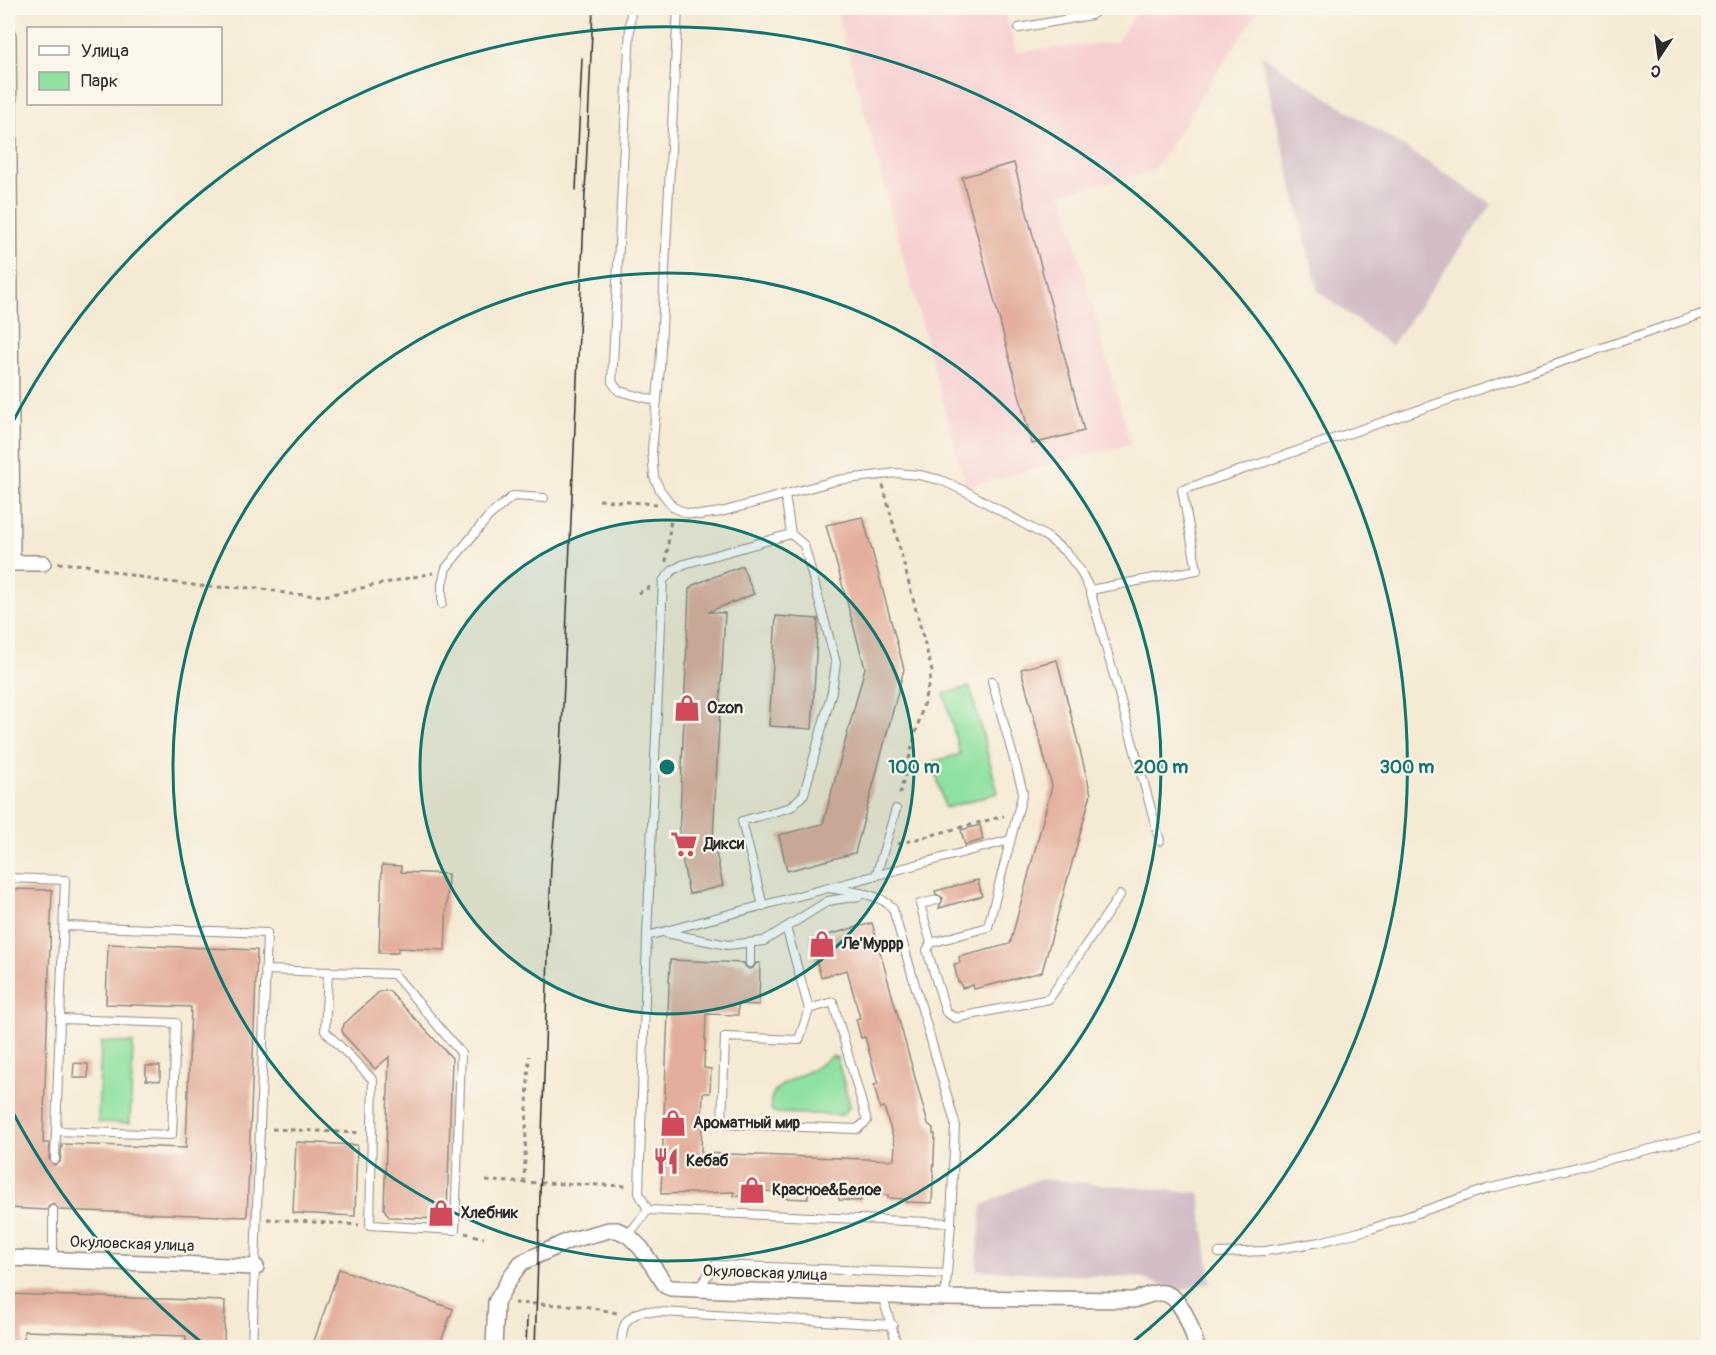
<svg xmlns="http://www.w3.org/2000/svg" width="1716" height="1355" font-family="Pangolin,sans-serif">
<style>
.built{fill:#f7cfd1}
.industrial{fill:#d2bdc6}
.green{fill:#8fe1a1;stroke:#5d8666;stroke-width:1.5}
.building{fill:#e3af9c}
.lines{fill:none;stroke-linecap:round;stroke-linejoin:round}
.lane-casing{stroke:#908a80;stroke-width:10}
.street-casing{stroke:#908a80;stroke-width:18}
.path{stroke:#908a80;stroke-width:3;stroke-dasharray:4.5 4.5;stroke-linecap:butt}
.lane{stroke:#fff;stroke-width:8}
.street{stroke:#fff;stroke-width:15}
.tram{stroke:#2b2b2b;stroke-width:1.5}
.ring{fill:none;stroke:#0f766e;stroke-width:3}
.labels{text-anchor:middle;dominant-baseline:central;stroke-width:4.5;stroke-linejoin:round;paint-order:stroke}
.poi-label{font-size:16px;font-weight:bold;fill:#2b2b2b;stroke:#fbf7ec;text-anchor:start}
.street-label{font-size:16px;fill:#2b2b2b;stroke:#fbf7ec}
.centre{fill:#0f766e;stroke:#fbf7ec;stroke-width:3}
.ring-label{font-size:18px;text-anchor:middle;font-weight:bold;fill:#0f766e;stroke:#fbf7ec;stroke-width:4.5;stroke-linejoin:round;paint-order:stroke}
</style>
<rect width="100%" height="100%" fill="#fbf7ec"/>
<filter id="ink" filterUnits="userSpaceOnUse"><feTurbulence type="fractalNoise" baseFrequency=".0167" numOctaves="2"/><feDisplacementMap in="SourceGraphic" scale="12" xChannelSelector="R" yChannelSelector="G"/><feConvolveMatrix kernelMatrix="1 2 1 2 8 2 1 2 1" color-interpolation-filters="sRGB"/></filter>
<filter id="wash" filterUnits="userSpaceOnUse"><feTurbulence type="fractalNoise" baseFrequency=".008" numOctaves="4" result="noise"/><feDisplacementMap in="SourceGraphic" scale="24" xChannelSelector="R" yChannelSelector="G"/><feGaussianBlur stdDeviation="1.35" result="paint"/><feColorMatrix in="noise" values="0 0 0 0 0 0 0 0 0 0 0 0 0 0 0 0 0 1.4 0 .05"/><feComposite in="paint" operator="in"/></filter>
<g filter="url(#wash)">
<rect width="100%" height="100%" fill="#f5ead4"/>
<path class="built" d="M836,8H1004L1016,52L1117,42L1139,8H1254L1258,10L1153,171L1062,193L1130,444L966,487Z"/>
<g class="industrial">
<path d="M1260,54L1492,204L1391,346L1318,291Z"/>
<path d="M1038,1179L1199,1193L1211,1282L1178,1291L1141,1278L976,1270L982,1205Z"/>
</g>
<g class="green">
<path d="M970,687L998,793L945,808L933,762L960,754L944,694Z"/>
<path d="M101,1042L133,1043L130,1123L98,1122Z"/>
<path d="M832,1056L837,1058L850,1106L842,1115L777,1113L772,1111C764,1088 791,1080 807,1072C816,1068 824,1062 832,1056Z"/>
</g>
<g id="blocks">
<g class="building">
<path d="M1014,163L1084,431L1032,444L962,177Z"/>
<path d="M863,517L904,669L855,853L787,871L779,835L823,824L865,668L826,525Z"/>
<path d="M742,566L754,594L708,612L725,613L713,838L723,886L689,894L679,842L689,589L693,585Z"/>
<path d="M776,616L818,619L812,729L769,726Z"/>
<path d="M1057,660L1091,794L1042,972L974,989L973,985L962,988L960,982H958L954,964L960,963L959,957L1010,944L1052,786L1021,669Z"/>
<path d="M980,825L983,840L965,845L961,830Z"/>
<path d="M382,865L401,866V872L448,874L445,950L398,948V953H379Z"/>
<path d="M978,880L982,896L939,908L943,898L936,894L935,891Z"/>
<path d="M8,889L52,890L43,1143H50L49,1159L54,1165L60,1162L62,1144L186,1148L191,1007L106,1004L108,944L257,950L247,1217L59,1210L54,1204L50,1205L47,1210L8,1208Z"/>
<path d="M872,923L928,1124L933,1128V1134H935L932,1203L906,1202V1199L888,1198V1195L861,1194V1201L839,1200V1193L808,1192V1199L784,1198L785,1192L758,1191L757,1197L734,1196V1192L661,1194L670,960L744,963L745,966L749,969L753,968L756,963H760L759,1005L738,1004V1015L706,1014L704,1068L711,1069L710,1093H703L701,1153L894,1160L895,1144L884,1107L880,1108L874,1085L878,1084L865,1037L861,1038L856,1019L860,1018L847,970L821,977L810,940Z"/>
<path d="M385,990L389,991L452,1058L447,1213L444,1217L439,1219L389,1217L384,1209L389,1057L375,1069L344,1035L342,1030L344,1024L379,992Z"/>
<path d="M74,1063L88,1064V1078H73Z"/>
<path d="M146,1066H160V1081L146,1080Z"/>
<path d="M296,1142L357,1145L355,1216L293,1213Z"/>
<path d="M339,1269L453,1309L439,1347H312Z"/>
<path d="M8,1294L225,1301L224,1347H186V1336L24,1331V1347H8Z"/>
</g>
</g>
</g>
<g filter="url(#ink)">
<use href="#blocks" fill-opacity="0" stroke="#908a80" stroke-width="1.5"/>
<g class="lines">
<defs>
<g id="lane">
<path d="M631,8L612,382L619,391L657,401"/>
<path d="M678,8L660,368L652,450L654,477L660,490L673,507L686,513L699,515L721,512L838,480L897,473L919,475L941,480L969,493L1047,537L1067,553L1080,570L1090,590L1160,841"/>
<path d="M1019,28L1091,15L1100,8"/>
<path d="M785,495L791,534"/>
<path d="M1090,590L1197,570L1182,490L1708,312"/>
<path d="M442,604V584L446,568L489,516L513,496L544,498"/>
<path d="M992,681L1023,792L988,927L931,943L927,950L946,1012L955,1018L1049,999L1120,895"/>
<path d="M876,876L896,809"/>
<path d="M8,878L65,880L55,1159"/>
<path d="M829,888C849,892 880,892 893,909L955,1123L951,1223L945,1298"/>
<path d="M763,906L742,821L791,807L804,794L832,691L836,663L804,545L791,534L684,564L673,570L663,581L647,936L639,1193L648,1210L951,1223"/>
<path d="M64,926L267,933L252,1348"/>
<path d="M786,927L809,1009L833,1002L867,1121L857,1129L722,1124L725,1037L799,1040L809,1009"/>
<path d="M666,933L728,945L764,941L828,901L859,896"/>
<path d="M647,936L1010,840"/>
<path d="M931,943L920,904L937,900"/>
<path d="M750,963V943"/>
<path d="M265,970L394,974L461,1053L455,1230L370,1225L373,1080L325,1031L328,972"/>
<path d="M56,1131L172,1135L176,1023L60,1019"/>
<path d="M628,1235L648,1210"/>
<path d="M1219,1253L1265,1251L1320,1242L1371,1229L1487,1189L1708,1135"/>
<path d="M53,1259V1210"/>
<path d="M698,1289L715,1265L947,1274"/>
<path d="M882,1295L898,1348"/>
<path d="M621,1348C622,1327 623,1318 643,1311L893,1325"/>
</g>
<g id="street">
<path d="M8,36L12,563"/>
<path d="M8,563H43"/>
<path d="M8,1258L256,1267"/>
<path d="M494,1348L496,1302L512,1275L521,1263L568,1241L609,1230H617L628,1235L641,1248L666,1286L671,1288L945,1298L1133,1300C1141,1298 1149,1294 1157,1293C1181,1289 1192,1330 1197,1348"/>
</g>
</defs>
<use href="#lane" class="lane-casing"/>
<use href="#street" class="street-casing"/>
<g class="path">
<path d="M883,485L932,671L899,797"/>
<path d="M599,500L657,504"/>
<path d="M666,562L671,518"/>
<path d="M58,563L86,565L153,580L209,587L258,588L290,594L323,596L433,573"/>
<path d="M638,593L650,587"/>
<path d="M898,844L1004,816"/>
<path d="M272,1129L362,1133"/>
<path d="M486,1181L628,1186"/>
<path d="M524,1183L529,1056"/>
<path d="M267,1219L359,1225"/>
<path d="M465,1233L484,1238"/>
<path d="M514,1303L584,1306L617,1313"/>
</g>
<use href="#lane" class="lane"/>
<use href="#street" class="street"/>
<g class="tram">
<path d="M576,190L582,58"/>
<path d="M526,1348L527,1317"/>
<path d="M535,1348L551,864L558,796L562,729L593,8"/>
</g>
</g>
</g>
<circle cx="667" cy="767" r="247" fill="#0f766e" fill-opacity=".12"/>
<g class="ring">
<circle cx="667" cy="767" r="247"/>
<circle cx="667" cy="767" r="494"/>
<path d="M206 1346A740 740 0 0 1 8 1103M8 431A740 740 0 1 1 1128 1346"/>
</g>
<defs>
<symbol id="shop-bare" viewBox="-9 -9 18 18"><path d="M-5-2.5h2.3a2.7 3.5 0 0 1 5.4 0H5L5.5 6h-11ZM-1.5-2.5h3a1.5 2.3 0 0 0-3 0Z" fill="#d1495b" stroke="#fbf7ec" stroke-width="2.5" paint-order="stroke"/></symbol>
<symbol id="supermarket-bare" viewBox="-9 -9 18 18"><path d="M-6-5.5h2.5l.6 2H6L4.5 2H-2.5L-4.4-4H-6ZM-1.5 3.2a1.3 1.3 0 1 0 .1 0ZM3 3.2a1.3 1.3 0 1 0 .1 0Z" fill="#d1495b" stroke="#fbf7ec" stroke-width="2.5" paint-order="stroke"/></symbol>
<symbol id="restaurant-bare" viewBox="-9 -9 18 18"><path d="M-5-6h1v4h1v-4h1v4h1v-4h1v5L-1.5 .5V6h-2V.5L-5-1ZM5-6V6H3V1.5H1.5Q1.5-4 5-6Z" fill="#d1495b" stroke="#fbf7ec" stroke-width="2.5" paint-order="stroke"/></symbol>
</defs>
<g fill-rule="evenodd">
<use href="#shop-bare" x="668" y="689" width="38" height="38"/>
<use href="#supermarket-bare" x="665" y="825" width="38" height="38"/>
<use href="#shop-bare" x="803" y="925" width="38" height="38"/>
<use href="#shop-bare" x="654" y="1104" width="38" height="38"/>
<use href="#restaurant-bare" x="647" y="1142" width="38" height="38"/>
<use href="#shop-bare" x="733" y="1171" width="38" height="38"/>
<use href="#shop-bare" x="422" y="1194" width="38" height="38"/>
</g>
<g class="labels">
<g class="poi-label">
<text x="707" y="708">Ozon</text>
<text x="704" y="844">Дикси</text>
<text x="842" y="944">Ле'Муррр</text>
<text x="693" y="1123">Ароматный мир</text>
<text x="686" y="1161">Кебаб</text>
<text x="772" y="1190">Красное&amp;Белое</text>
<text x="461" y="1213">Хлебник</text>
</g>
<g class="street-label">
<text transform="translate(132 1244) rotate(2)">Окуловская улица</text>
<text transform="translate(765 1273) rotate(2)">Окуловская улица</text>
</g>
</g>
<circle cx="667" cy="767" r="9" class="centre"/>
<g class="ring-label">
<text x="914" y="773">100 m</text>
<text x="1161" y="773">200 m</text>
<text x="1407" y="773">300 m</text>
</g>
<rect width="1716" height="1355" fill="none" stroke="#fbf7ec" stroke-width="30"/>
<rect x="27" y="27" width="195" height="78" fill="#fbf7ec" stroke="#a8a59f" stroke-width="1.5"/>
<rect x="39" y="46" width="30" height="9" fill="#ffffff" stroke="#a8a59f" stroke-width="1.5"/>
<text x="81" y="57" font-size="18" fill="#2b2b2b">Улица</text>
<rect x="39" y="72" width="30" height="18" fill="#8fe1a1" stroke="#a8a59f" stroke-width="1.5"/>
<text x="81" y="87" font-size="18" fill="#2b2b2b">Парк</text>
<g transform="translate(1659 57) rotate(193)" stroke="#fbf7ec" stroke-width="4.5" paint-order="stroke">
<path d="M0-4.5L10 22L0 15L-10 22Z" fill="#2b2b2b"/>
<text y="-9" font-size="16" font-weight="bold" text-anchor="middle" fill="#2b2b2b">С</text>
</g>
</svg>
